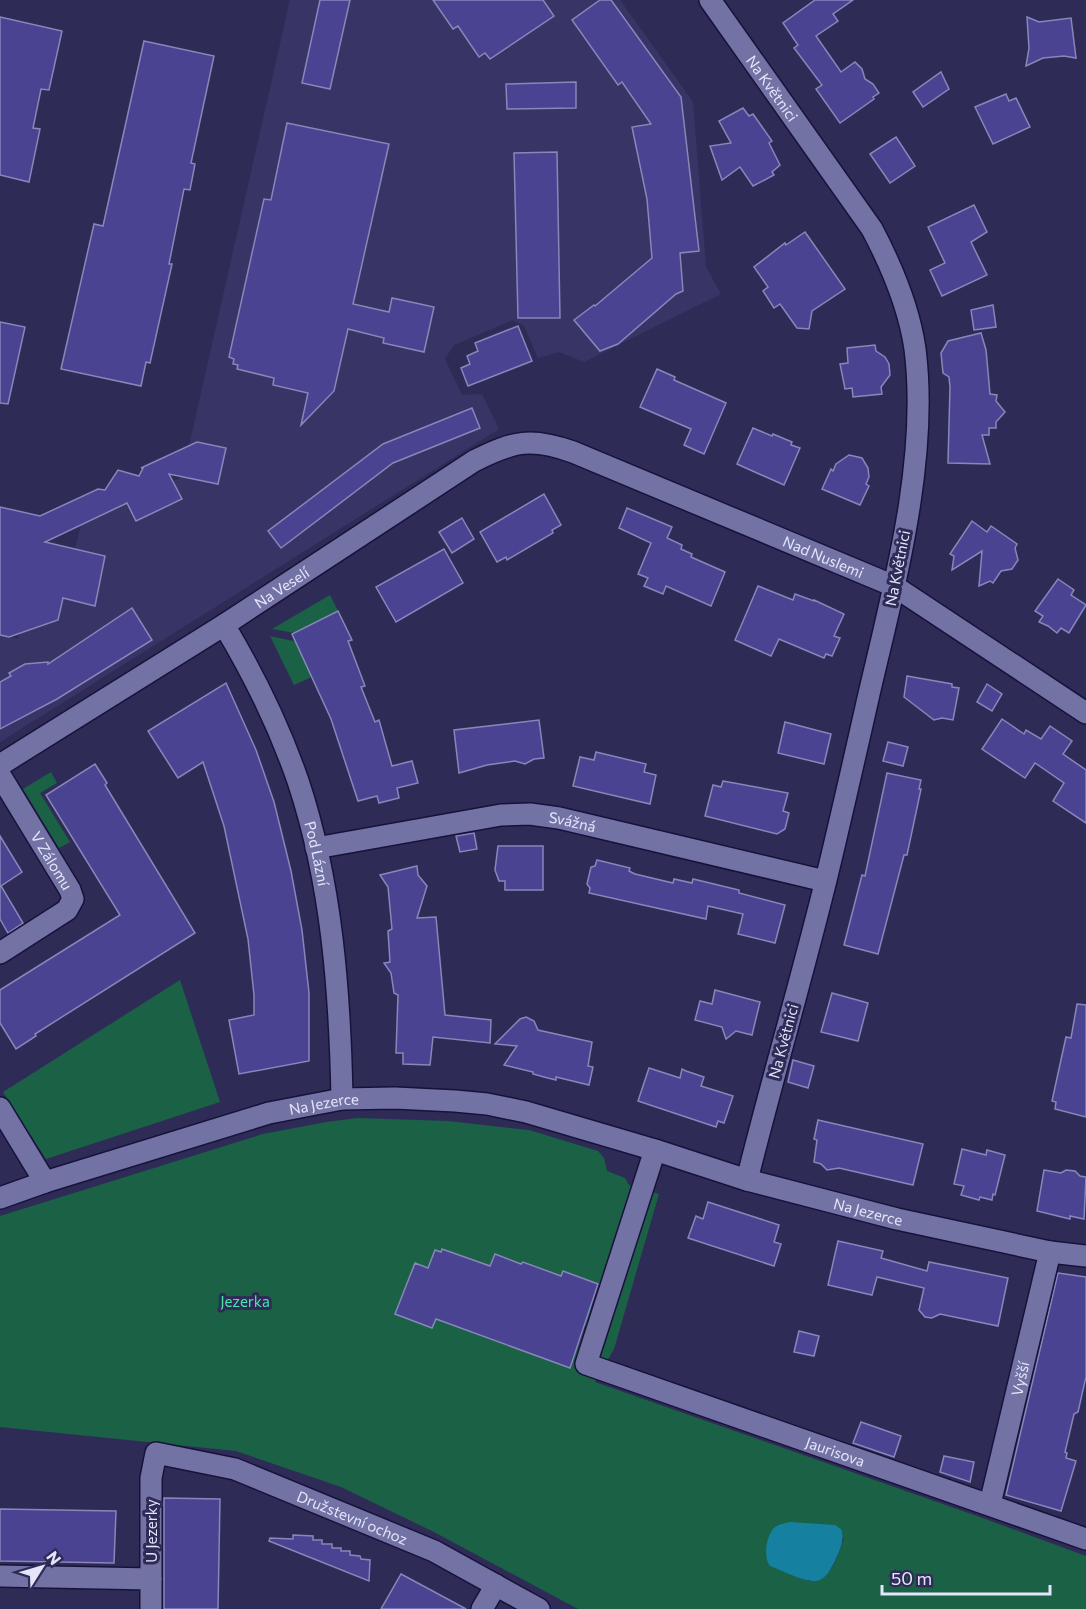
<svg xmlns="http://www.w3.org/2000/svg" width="1086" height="1609" font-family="Commissioner,sans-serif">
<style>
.built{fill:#383566}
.green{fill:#1a6146;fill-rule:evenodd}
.water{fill:#1680a0}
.building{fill:#4a4391;stroke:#8787ba;stroke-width:1.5}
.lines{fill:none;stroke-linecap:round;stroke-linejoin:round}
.minor-casing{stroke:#18123b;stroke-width:24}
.minor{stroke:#7372a4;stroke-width:21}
.labels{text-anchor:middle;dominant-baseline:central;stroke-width:6;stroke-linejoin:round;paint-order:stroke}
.street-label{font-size:15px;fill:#e4e5fb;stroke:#2e2c57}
.park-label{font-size:15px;fill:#49e5ab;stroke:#2e2c57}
</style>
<rect width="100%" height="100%" fill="#2e2c57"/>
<path class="built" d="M290,0H620L693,102L706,267L721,294L584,362L559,352L538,358L524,326L513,320L454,345L445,359L462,395L482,394L499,429L0,742V635L18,639L20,630L28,631L50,623L63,598L98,592L105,556L75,549L81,525L182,477Z"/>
<g class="green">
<path d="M330,595L338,611L314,623L300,634L272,629Z"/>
<path d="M270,636L298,642L314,676L294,685Z"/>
<path d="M51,772L57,783L40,793L70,842L59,848L23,789Z"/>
<path d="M180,980L220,1102L46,1159L3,1092Z"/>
<path d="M358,1118L448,1121L529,1130L598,1151L604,1158L607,1171L625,1178L629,1185L659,1194L614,1349L595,1382L977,1516L1086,1556V1609H578L434,1532L341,1487L236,1451L0,1427V1216L263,1134L326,1122ZM435,1250L490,1266L495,1255L521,1264L523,1262L561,1276L564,1271L601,1285L592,1308L529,1283L510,1298L586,1326L570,1368L436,1319L432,1328L396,1314L415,1263L428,1268ZM844,1538C838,1555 831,1582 809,1581L770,1566Z"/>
</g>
<path class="water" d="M790,1522L835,1525L841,1529C845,1540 840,1550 835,1561C831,1568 828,1576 820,1580C809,1585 781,1570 770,1566C763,1557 766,1535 775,1527C780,1524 785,1523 790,1522Z"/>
<g class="building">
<path d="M320,0H350L330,89L302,83Z"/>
<path d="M433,0H543L554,16L490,59L485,53L479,57L458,26L453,29Z"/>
<path d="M600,0H611L681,97L699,251L680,253L683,291L676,294L618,344L600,351L574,320L594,305L595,306L652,258L647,199L632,127L651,124L622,82L618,85L572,20Z"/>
<path d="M815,0H853L833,14L838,21L816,36L841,72L855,62L862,69L865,79L873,84L879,93L873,97L874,99L840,123L816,89L822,85L794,48L798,45L783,23Z"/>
<path d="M0,17L62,31L49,90L41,89L33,128L40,129L29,182L0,175Z"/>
<path d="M1027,17L1039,22L1071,18L1076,58L1064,56L1043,58L1026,66L1029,48Z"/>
<path d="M144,41L214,56L191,163L195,164L190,190L184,189L169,264H172L150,363L146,362L141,386L61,369L94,224L103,226Z"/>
<path d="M941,72L949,89L923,107L913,92Z"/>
<path d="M576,82V108L507,109L506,84Z"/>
<path d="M1006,94L1009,101L1016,98L1030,127L993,144L975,107Z"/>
<path d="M743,108L749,116L753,114L772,141L769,143L780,165L772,172L774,175L753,186L740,167L722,180L710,146L731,143L719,121Z"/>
<path d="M287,123L389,144L353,304L389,312L392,298L434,307L424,352L383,343L384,338L348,329L334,391L301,425L308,393L273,385L274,378L237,369L238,365L233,364L234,359L229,357L264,199L271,200Z"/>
<path d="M896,137L915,166L890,183L870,154Z"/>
<path d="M557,152L560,318H518L514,153Z"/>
<path d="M974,205L987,232L971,242L987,275L942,296L930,270L945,263L928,227Z"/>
<path d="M805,232L845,289L812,311L809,329L797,328L780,304L774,308L763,291L768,287L754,267L785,243L786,245Z"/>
<path d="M993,305L996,327L974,330L971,310Z"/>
<path d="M0,322L25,327L8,404L0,403Z"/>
<path d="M518,326L532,361L468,386L461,368L470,364L467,356L478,351L475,343Z"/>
<path d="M981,333L986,350L990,394L997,395L996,401L1005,412L996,422V428H989V435H982L990,464L948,463L950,387L949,377L943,373L941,353L948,341Z"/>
<path d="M875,345L876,351L885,357L889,364L890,375L881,387L882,394L853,397L852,388L845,389L840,364L848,363L847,348Z"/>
<path d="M657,369L675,377L674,380L726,403L704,454L684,445L691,429L640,407Z"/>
<path d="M472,408L480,428L393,463L281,548L268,531L383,444Z"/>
<path d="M753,428L772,436L773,434L792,442L791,445L800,448L784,485L737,464Z"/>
<path d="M197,442L226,448L218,484L169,474L182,499L136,521L127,503L45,542L105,556L95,606L63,598L58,620L9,637L0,635V507L40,516L98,489L105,490L118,470L139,476L143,468H141Z"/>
<path d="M849,455L862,458L868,468L869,477L866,484L869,486L860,505L822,489L831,469L833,471L836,464Z"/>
<path d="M544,494L561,525L552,530L553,533L507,560L506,557L497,562L480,532Z"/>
<path d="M627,508L672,527L667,538L682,545L681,549L692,554L691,557L725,572L711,606L666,586L663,594L644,586L648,578L638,574L651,543L619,528Z"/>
<path d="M462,518L474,539L452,553L439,532Z"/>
<path d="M972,521L987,532L991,526L1017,544L1015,548L1018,560L1012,569L1001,571L993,583L990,581L979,586L982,551L952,570L954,556L950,554Z"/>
<path d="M444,549L463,583L396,622L376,587Z"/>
<path d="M1058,579L1074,590L1071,595L1086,605L1069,633L1061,628L1057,633L1048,626L1039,622L1043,616L1035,611Z"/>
<path d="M758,586L793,600L795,594L814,601V600L844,614L834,636L840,638L832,656L826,654L824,658L779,639L771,656L735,640Z"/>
<path d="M132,608L152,640L57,699L0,729V682L11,676L9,673L25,664L48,662V664Z"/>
<path d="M338,611L352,640L348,641L365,686L361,687L375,722L379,720L392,766L412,761L418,783L397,788L399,798L379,803L377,796L358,801L331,719L292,634Z"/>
<path d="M907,676L952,684V687L959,688L953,720L942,718L934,720L904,697Z"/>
<path d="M226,683L256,750L274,802L291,871L302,930L309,993V1061L239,1074L229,1020L254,1015V995L248,939L224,826L203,762L178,778L148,731Z"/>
<path d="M987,684L1002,694L992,711L977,702Z"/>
<path d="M1002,719L1024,734L1026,730L1041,739L1050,726L1072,741L1063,754L1086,770V823L1053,801L1064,783L1035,763L1025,778L982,749Z"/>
<path d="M539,720L544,758L534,759L525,764L515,761L487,765L459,773L454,730Z"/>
<path d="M785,722L831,734L824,764L778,753Z"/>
<path d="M888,742L908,747L903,766L883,761Z"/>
<path d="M596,752L646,764L644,772L656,775L650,804L573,786L580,757L594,760Z"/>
<path d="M95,764L107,783L105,785L195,933L35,1034L36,1036L16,1049L0,1023V990L120,915L46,795Z"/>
<path d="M887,773L921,780L919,789H921L907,855H904L878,954L844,945L862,875L865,876Z"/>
<path d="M723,781L788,793L783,811L789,813L785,829L777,834L705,816L713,785L721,787Z"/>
<path d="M474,833L477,849L460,852L456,836Z"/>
<path d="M0,836L22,872L1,886L23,923L8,933L0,919Z"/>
<path d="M498,846H543V890H505V881H499L495,870Z"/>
<path d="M597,860L630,868L629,871L635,874L673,883L674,879L692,883L693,879L739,890V893L785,905L775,943L738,934L743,914L708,906L706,919L589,893L590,888L587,884L591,867L595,866Z"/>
<path d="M417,866L418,875L427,886L417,918L436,917L445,1015L491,1020L490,1043L433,1037L430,1065L403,1064V1053H396L398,995L394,993L391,973L384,963L390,962L388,931L392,929L388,887L380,875Z"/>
<path d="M715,990L760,1002L752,1035L736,1031L726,1039L722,1027L695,1020L700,1001L712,1004Z"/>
<path d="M832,993L868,1003L858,1041L821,1032Z"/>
<path d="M1077,1004L1086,1005V1117L1055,1109L1056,1102L1052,1101L1066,1037L1071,1038Z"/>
<path d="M526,1017L534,1021L538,1030L592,1042L588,1066L593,1067L589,1085L556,1077V1080L544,1077L533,1074V1072L504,1065L517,1046L495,1044L520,1019Z"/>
<path d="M793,1060L814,1066L808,1088L788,1082Z"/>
<path d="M649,1068L680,1078L682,1069L686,1071L704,1077L701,1086L733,1096L724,1123L718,1121L716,1127L638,1101Z"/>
<path d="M818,1120L923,1144L913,1185L839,1168L827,1170L821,1164L814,1162L817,1140L814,1139Z"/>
<path d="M962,1149L986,1155L987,1150L1005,1155L995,1195L993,1194L992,1200L980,1197L979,1200L961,1195L964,1186L954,1184Z"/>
<path d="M1044,1170L1061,1173L1066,1170L1075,1171L1080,1176L1086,1177L1084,1219L1070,1216V1219L1037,1211Z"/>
<path d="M708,1202L779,1225L774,1242L781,1244L774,1266L688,1238L696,1216L703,1219Z"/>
<path d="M838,1241L883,1251L881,1258L927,1271L929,1262L1008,1278L998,1326L940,1314L932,1318L925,1317L919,1310L924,1288L877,1277L872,1295L828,1285Z"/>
<path d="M442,1249L490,1266L495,1254L521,1264L523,1262L561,1276L563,1271L598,1284L570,1368L436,1319L432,1328L395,1314L415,1263L428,1268L435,1250L441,1252Z"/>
<path d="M1058,1273L1086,1277V1377L1078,1412L1074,1414L1065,1452L1067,1453L1066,1458L1076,1461L1061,1511L1006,1495Z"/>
<path d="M799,1331L819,1336L814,1356L794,1352Z"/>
<path d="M861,1422L901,1436L894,1457L853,1443Z"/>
<path d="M944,1456L974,1462L970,1482L940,1472Z"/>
<path d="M164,1498L220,1499L218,1609H164Z"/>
<path d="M0,1509L116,1511L114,1563L0,1561Z"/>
<path d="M293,1535L313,1536V1540H322V1544H332V1548H341V1551H350V1555L360,1556L361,1559L370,1560L369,1581L269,1541L270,1538L293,1539Z"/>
<path d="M401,1574L466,1609H381Z"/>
</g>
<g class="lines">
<defs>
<g id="minor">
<path id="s1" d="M710,0L872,229C892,267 909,307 915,349C929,459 894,587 869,694C855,756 841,818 826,880C801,981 772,1080 747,1180"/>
<path id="s2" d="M224,625C254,675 279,726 298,781C332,883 340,993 342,1099"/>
<path id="s3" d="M0,765L224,625L474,461C514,441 531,437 573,452L894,586L1086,713"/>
<path id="s4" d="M0,775L70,890L73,899L67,910L0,953"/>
<path id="s5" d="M316,848L501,815L530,814L559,818L825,881"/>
<path d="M0,1108L45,1182"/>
<path id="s6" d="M655,1150L586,1364L1086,1539"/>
<path id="s7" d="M0,1198L45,1182L269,1113L342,1099L395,1098L455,1101L487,1104L526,1112L655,1150L747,1180L897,1219L1050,1252L1086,1256"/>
<path id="s8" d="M990,1504L1050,1252"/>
<path d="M0,1576L151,1579"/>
<path id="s9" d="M151,1609V1478L156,1453L235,1469L434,1551L539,1609"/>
<path d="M482,1609L496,1585"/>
</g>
</defs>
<use href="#minor" class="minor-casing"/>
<use href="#minor" class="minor"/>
</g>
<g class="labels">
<g class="street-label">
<text stroke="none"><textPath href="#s1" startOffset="108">Na Květnici</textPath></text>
<text stroke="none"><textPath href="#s3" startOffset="938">Nad Nuslemi</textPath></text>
<text transform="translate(897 568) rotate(-79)">Na Květnici</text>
<text stroke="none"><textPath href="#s3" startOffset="333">Na Veselí</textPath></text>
<text stroke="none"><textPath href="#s5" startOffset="260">Svážná</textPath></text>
<text stroke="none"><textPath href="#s2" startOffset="248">Pod Lázní</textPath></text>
<text stroke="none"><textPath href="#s4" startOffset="100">V Zálomu</textPath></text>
<text transform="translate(783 1041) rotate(-75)">Na Květnici</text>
<text stroke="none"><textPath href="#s7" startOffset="338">Na Jezerce</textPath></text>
<text stroke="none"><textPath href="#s7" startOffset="898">Na Jezerce</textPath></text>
<text stroke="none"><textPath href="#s8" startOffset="129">Vyšší</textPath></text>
<text stroke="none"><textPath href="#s6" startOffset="489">Jaurisova</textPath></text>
<text stroke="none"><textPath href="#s9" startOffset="364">Družstevní ochoz</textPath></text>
<text transform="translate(151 1531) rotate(-90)">U Jezerky</text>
</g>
<g class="park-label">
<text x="245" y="1301">Jezerka</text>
</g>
</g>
<g transform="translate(42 1567) rotate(53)" stroke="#2e2c57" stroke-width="4.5" paint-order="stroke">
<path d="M0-4.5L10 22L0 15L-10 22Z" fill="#e4e5fb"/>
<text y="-9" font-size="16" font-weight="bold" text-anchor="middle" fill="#e4e5fb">N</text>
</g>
<path d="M882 1585v9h168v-9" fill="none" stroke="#e4e5fb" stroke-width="3"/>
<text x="891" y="1585" font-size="18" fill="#e4e5fb" stroke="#2e2c57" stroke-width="4.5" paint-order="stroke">50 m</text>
</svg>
